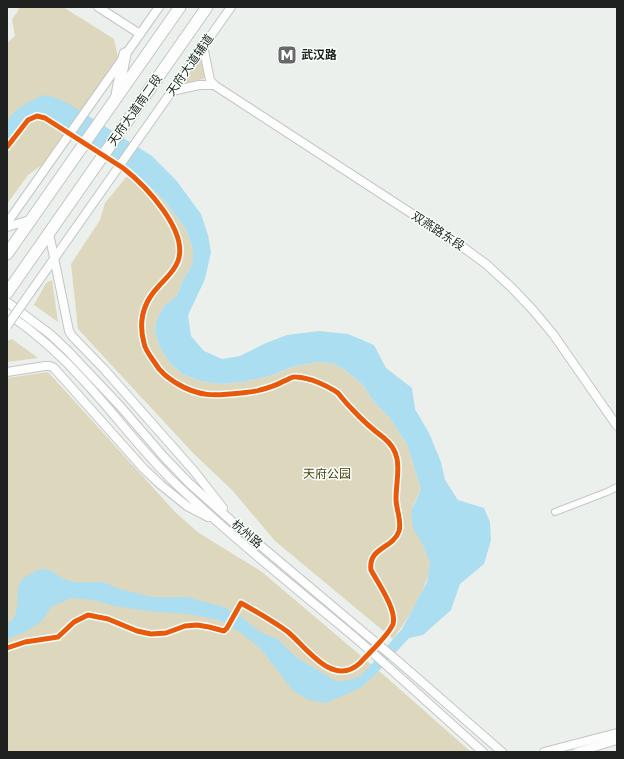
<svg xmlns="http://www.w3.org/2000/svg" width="624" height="759" font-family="'Work Sans','Noto Sans SC',sans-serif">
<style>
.green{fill:#ddd7bd}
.water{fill:#acdef1}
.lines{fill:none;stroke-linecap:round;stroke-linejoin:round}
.street-casing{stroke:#c3c6c4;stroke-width:8}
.secondary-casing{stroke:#c3c6c4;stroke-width:10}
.highway-casing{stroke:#c3c6c4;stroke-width:13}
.street{stroke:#fcfdfc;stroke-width:6}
.secondary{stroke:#fcfdfc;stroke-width:8}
.highway{stroke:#fcfdfc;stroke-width:11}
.secondary-bridge-casing{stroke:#c3c6c4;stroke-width:10;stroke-linecap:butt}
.secondary-bridge{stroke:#fcfdfc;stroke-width:8}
.cycleway-casing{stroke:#f8fffa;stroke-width:8}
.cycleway{stroke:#e8590c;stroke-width:5}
.labels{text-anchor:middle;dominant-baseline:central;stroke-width:3;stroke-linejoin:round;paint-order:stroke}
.poi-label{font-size:12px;font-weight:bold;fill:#1e211f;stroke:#f8fffa;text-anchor:start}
.street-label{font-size:12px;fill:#1e211f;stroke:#f8fffa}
.park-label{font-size:12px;fill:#504314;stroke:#f8fffa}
</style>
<rect width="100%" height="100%" fill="#ebf0ed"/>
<g class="green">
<path d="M19,7H63L114,39L118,57L46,162L28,175L7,204V43L15,36L12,19L18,11Z"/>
<path d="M202,57L206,75L203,79L184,83Z"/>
<path d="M132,170L164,200L186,229L193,249V263L183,280L177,296L164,306L156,321L155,332L160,348L172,365L184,375L201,381L219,384L243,382L270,376L292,367L317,362L332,363L345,370L362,384L375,403L389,417L407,444L421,490C418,496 412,505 412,512C410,533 429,545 430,563C432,580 404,626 393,639L275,541L232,490L194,454L78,329L71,264L100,220L105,203Z"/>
<path d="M52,280L58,322L34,305L46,283Z"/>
<path d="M12,339L38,358L7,362V341Z"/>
<path d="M48,372L176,513L199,533L262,572L386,677L471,752H7V378Z"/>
</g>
<path class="water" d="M44,95L57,98L71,105L152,156L176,180L201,214L208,235L211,252L205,279L188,315L191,336L204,351L222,359L240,356L266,343L287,335L319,331L348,334L374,345L386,368L412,388L415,409L429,433L441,462L445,480L458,500L484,508L490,522L491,540L484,564L460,584L451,610L423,635L409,638L374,676L360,688L326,703L309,700L293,691L262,650L241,633L219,620L188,614L148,611L115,606L92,600L71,598L51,607L42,621L25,632L7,639V622L13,620L17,609L18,588L22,579L37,570L46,569L53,572L64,579L74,582H103L120,589L152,597H187L224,607L243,618L260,632L277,639L297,658L336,681H345L361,676L402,629L427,582L430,563L424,547L413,528L411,511L421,490L407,444L389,417L375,403L362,384L345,370L332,363L317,362L292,367L270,376L243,382L219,384L201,381L184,375L172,365L160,348L155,332L156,321L164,306L177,296L183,280L193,263V249L186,229L164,200L132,170L47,116C23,113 21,124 7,141C7,136 5,127 7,122C12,110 33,99 44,95Z"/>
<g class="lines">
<defs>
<path id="street" d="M555,512L607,492L617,487"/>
<g id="secondary">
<path d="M98,7L140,34"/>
<path d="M203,46L210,80L214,85L460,245L486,264L511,287L532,309L553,334L617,426"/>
<path d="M172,91L199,85H214"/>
<path d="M7,223L159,7"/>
<path d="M7,227L30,220"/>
<path d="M49,233L69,331L72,336L104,369L194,471L223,508"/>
<path d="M30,293L231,7"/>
<path d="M7,302L50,334L68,351L120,406L164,457L189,483L236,525L399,662L502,752"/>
<path d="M7,313C36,333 62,356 85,382C116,415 143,453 176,484C232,537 293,586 352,635C396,673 439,713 483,752"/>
<path d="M7,372L45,366H50L54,368L144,469L161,485L187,506L208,517"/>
<path d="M544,752L617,733"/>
<path d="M577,752L617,740"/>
</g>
<g id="highway">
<path d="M117,95L125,54"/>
<path d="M7,254L180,7"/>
<path d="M7,293L207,7"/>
</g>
</defs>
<use href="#street" class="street-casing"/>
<use href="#secondary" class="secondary-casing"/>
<use href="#highway" class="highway-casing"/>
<use href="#street" class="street"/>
<use href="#secondary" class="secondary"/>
<use href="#highway" class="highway"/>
<defs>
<path id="secondary-bridge" d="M7,326L30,293"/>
</defs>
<use href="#secondary-bridge" class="secondary-bridge-casing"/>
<use href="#secondary-bridge" class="secondary-bridge"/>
<defs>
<path id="cycleway" d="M7,147L28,120L37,116L45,118L123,168C145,185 189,231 178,261C174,272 165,279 158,287C143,303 138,321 144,343C145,350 151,357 155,363C160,372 167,377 176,383C199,397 214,396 241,393C247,392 254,392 260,390C268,388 277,385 284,381C288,380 292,376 296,377C301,377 307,379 312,380C320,383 331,388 338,393C342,398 346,403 351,408C361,419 372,429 384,438C405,455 396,476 396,499C396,509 402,521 399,531C393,549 368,547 371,570C378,583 397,610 393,624C389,635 368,654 360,663C333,688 307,648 288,632C273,621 257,612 241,603L227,628L224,631L209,627L197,625L185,626L166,633L151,634L137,631L108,619L88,615L74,622L58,637L25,642L7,648"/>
</defs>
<use href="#cycleway" class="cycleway-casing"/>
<use href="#cycleway" class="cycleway"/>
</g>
<defs>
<symbol id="metro-square" viewBox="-11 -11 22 22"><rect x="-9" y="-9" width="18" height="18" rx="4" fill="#666967" stroke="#f8fffa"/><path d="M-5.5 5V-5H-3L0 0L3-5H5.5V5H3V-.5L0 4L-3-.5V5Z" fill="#fff"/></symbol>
</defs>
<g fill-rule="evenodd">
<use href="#metro-square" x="276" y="44" width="22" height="22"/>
</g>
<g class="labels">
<g class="poi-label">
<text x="301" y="55">武汉路</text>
</g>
<g class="street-label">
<text transform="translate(190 65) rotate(-55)">天府大道辅道</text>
<text transform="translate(135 110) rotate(-55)">天府大道南二段</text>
<text transform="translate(438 231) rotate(33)">双燕路东段</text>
<text transform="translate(247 534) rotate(40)">杭州路</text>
</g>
<g class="park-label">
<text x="327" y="474">天府公园</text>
</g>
</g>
<rect width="624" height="759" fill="none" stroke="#1e211f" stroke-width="16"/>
</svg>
